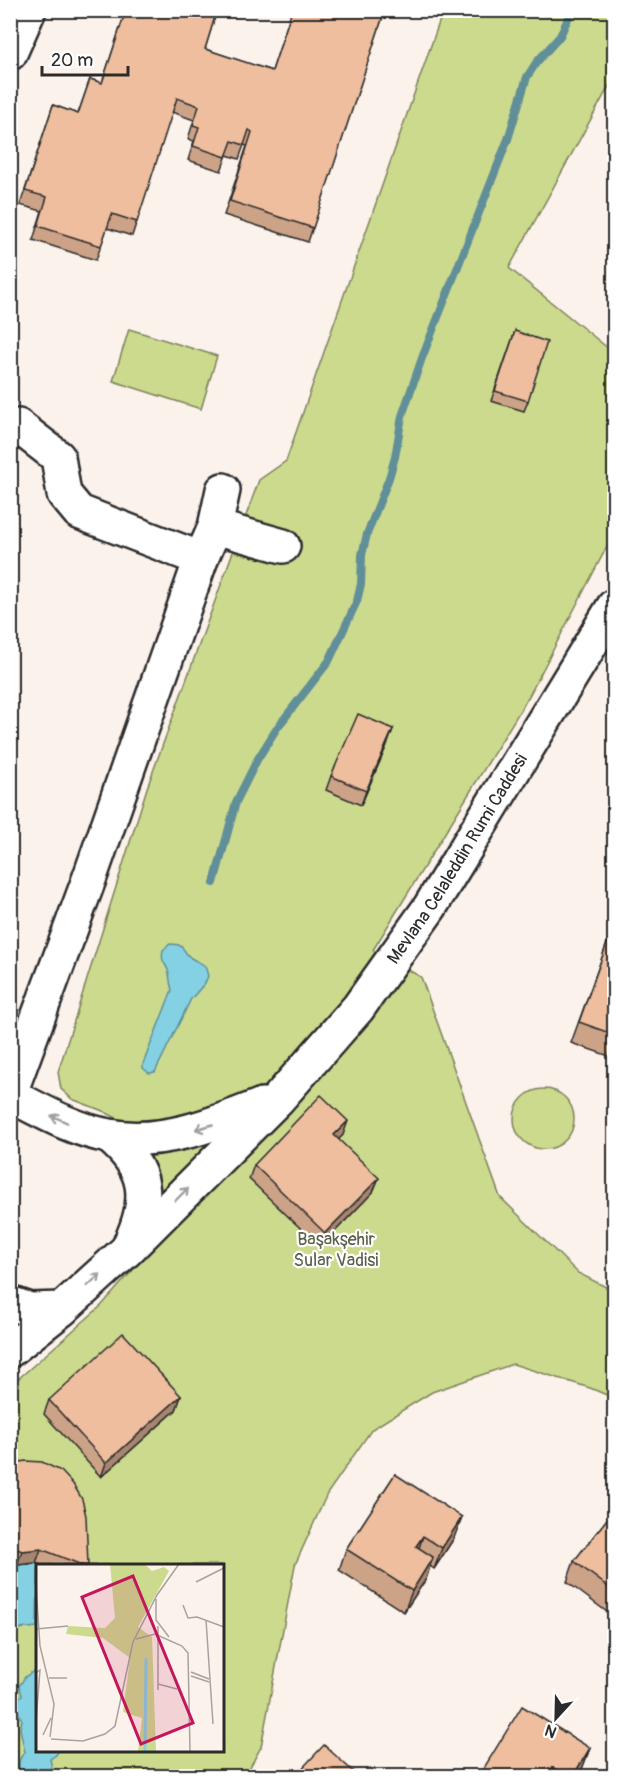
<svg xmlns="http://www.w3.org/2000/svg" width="625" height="1787" font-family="Pangolin,sans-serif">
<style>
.green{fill:#ccda8e;stroke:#7c825c;stroke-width:1.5;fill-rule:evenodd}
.water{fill:#84d1e3;stroke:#608f99;stroke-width:1.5}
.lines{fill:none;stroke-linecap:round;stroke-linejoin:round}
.stream{stroke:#608f99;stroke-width:8}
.minor-casing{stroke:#2b2b2b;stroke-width:38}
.minor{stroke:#fff;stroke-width:33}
.wall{fill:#cda388;stroke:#2b2b2b;stroke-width:1.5}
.shaded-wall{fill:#a7856f;stroke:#2b2b2b;stroke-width:1.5}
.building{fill:#eebe9e;stroke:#2b2b2b;stroke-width:1.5}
.oneway{stroke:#a0a0a0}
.labels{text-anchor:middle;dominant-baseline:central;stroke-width:4.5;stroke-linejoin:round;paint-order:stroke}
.street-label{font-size:18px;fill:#2b2b2b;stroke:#fff}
.park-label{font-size:18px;fill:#5b6049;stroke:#fff}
.inset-river{fill:none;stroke:#84d1e3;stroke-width:3}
.inset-road{fill:none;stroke:#a8a29f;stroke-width:1.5}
.view{fill:#c2185b;fill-opacity:0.15;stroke:#c2185b;stroke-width:3}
.inset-edge{fill:none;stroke:#2b2b2b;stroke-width:3}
</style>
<rect width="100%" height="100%" fill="#fcf2ec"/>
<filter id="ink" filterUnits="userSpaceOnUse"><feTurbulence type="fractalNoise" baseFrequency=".0167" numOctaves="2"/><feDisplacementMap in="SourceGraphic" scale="12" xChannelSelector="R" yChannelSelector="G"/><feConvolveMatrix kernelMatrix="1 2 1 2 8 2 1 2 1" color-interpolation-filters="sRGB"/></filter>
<g filter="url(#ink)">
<g class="green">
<path d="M443,11H614V77L509,268L614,353V533L529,696L373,950L421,977L500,1197L578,1273L614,1291V1398L590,1388L513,1364L432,1392L372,1429L327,1494L295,1565L261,1747L245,1776H11L10,1386L101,1306L165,1234L128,1124L103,1111L72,1099L61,1089L58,1072L147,788L259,480L286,461ZM38,1565H222V1750H38Z"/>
<path d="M129,329L217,356L201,409L113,381Z"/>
<circle cx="544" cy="1119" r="30"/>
</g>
<g class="water">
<path d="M170,944C187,944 181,951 191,958C196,961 200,962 205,966L208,976L205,983L191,999L155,1072L149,1073L143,1068V1064L172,990C170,984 170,980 169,974C168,964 160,964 163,950Z"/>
<path d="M10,1563C21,1567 31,1561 40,1565H38L37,1627L19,1629L11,1632Z"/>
<path d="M37,1669L38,1750H59L56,1755L50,1759L52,1767L44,1776H24C17,1768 17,1760 25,1752L20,1729L22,1720L13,1702L22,1695L19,1686L25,1677Z"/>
</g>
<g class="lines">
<path class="stream" d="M214,883L236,802L257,760L277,728L329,661L357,601L361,584L362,555L367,534L389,478L395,457L402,416L422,358L508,139L527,77L536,63L560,36L572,10"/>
<defs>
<g id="minor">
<path d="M10,53L29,10"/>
<path d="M18,426L58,457L64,494L79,512L201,559"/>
<path d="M215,527L283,546"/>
<path d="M10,1093L91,874L201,559L215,527L223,490"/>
<path d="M10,1095C41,1111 74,1130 109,1136C160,1146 215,1124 262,1105"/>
<path d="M110,1137C148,1169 151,1199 130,1244"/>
<path d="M10,1303L30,1310L62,1309"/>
<path id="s1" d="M10,1350L62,1309L126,1251L278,1099L358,1008L430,907L614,606"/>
</g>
</defs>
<use href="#minor" class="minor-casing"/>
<use href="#minor" class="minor"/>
</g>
<g class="wall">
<path d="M126,10H217L205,49L272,71L292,10H385L308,242L224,215L247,146L244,145L239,159L227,155L221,171L188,160L194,141L188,139L194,120L172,112L132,236L107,228L96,260L33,240L42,211L20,205L53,105L78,114L90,79L102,83Z"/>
<path d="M515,331L528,401L524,411L491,401Z"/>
<path d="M393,729L361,805L326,790L331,776Z"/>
<path d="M609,938L615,940V1058L571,1043Z"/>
<path d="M343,1135L338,1139L373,1192L320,1247L249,1179L254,1165Z"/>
<path d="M181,1396L176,1410L101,1477L44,1414L49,1400Z"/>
<path d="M10,1465L88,1565H41L36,1563L17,1565L10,1562Z"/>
<path d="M395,1474L454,1538L434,1569L430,1566L426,1579L404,1612L339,1570L346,1549Z"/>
<path d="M615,1509V1618L567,1582L574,1561Z"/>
<path d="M590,1748L582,1769L578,1776H479Z"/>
</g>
<g class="shaded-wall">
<path d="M393,729L388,743L361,805L366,791Z"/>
<path d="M348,1121L343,1135L329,1149L334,1135Z"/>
<path d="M379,1178L373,1192L320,1247L325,1233Z"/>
<path d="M181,1396L176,1410L101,1477L106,1463Z"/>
<path d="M462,1517L454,1538L434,1569L442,1548Z"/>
<path d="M423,1536L416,1557V1546Z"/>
<path d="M41,1549L36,1563L17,1565L22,1551Z"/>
<path d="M433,1557L426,1579L404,1612L412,1591Z"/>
<path d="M590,1748L582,1769L578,1776H573Z"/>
</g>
<g class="building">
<path d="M126,10H217L205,49L272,71L292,10H385L313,228L230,201L252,132L249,130L244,145L232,141L226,157L193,146L199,127L193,125L199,106L177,98L137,222L112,214L101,246L38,226L47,197L25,191L53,105L78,114L90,79L102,83Z"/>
<path d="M515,331L547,342L528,401L495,391Z"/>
<path d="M10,400L16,402L10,419Z"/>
<path d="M358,714L393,729L366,791L331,776Z"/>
<path d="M609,938L615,940V1035L579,1022Z"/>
<path d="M321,1095L348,1121L334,1135L379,1178L325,1233L254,1165Z"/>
<path d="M123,1333L181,1396L106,1463L49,1400Z"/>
<path d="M26,1461L42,1462L61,1471L73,1484L82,1499L86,1516L88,1565H82L41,1549L22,1551L10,1546V1465L13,1463Z"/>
<path d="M395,1474L462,1517L442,1548L423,1536L416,1546L433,1557L412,1591L346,1549Z"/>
<path d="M615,1509V1592L574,1561Z"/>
<path d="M522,1706L590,1748L573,1776H567L552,1767L546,1776H479Z"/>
<path d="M324,1745L358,1776H295Z"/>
</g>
<defs><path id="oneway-shaft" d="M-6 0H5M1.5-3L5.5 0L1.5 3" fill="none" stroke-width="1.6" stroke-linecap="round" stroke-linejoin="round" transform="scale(1.5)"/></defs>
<g class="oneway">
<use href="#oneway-shaft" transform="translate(59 1119) rotate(-156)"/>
<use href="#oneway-shaft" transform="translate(204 1127) rotate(164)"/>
<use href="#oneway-shaft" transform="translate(182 1194) rotate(-45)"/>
<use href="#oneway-shaft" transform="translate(94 1280) rotate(-42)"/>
</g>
</g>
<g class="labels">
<g class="street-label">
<text stroke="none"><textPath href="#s1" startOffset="668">Mevlana Celaleddin Rumi Caddesi</textPath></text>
</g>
<g class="park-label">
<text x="336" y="1239">Başakşehir<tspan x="336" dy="21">Sular Vadisi</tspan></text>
</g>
</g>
<g transform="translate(36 1564)">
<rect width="188" height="188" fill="#fcf2ec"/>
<path d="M74,0H108L116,7L128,3L133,7L102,63L116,73L120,187H102L106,154L87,148L94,94L67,74L30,70L32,62L69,64L79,54Z" fill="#ccda8e"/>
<path class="inset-river" d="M109,187L110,94"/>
<path class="inset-road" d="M160,18L188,4M0,22L4,82L18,140L14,173M120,35V56L133,73M147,41L152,54L161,53L188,63M170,56L177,160M122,62V126M0,65L32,62M100,75L119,70L146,82L152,89L154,187M155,108L173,115M0,109L4,106L0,157M155,112L173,118M13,114H31M122,120L141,125M7,171L15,154M15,175L47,177L69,170L79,162L97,78L121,31L143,0"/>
<path class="view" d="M97,12L157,159L105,180L46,33Z"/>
<rect width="188" height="188" class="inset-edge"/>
</g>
<rect width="625" height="1787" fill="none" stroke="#fff" stroke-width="36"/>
<rect x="18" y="18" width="589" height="1751" fill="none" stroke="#2b2b2b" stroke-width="2" filter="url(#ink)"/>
<g transform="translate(556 1718) rotate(202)" stroke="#ffffff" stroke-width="4.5" paint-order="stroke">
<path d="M0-4.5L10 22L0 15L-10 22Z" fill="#2b2b2b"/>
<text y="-9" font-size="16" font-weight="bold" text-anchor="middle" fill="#2b2b2b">N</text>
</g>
<path d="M42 66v9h86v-9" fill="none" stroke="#2b2b2b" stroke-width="3"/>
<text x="51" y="66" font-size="18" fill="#2b2b2b" stroke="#ffffff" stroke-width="4.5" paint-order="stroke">20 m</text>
</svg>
